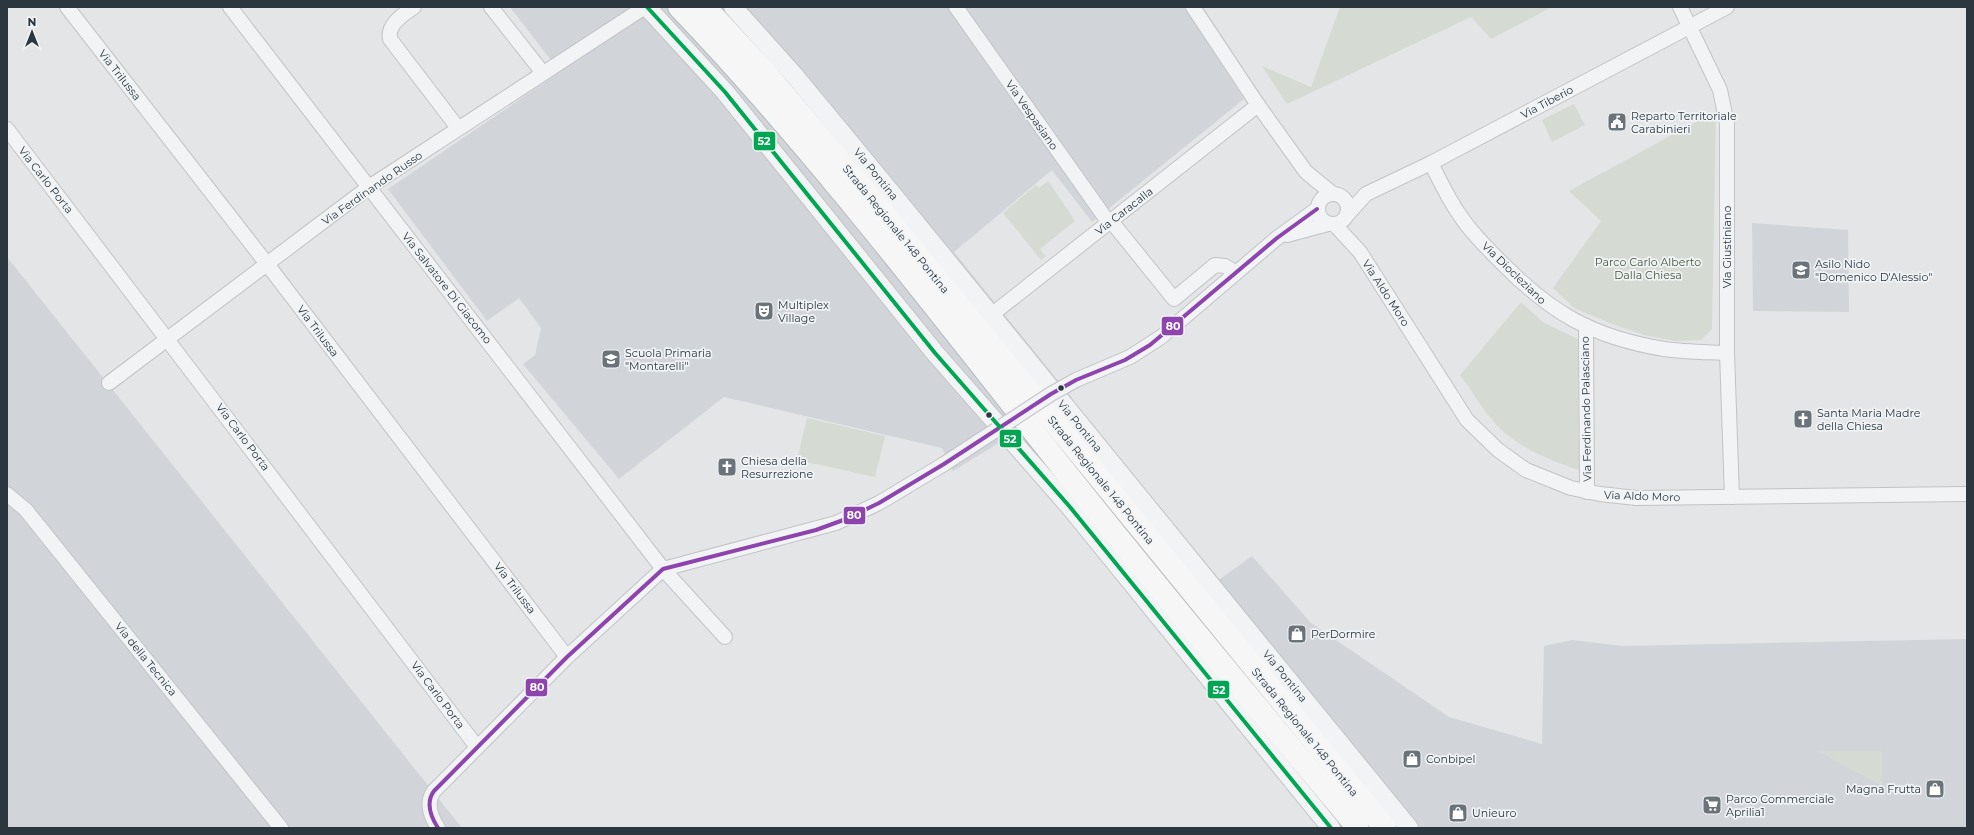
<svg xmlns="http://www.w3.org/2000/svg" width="1974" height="835" font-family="Montserrat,sans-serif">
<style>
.built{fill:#d1d5da}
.green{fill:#d5dbd3}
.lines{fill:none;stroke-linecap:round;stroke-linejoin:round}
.minor-casing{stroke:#c1c3c5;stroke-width:16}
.tertiary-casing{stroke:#c1c3c5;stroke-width:20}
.trunk-casing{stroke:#b5b8bb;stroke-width:24}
.minor{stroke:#f1f3f4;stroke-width:14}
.tertiary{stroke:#f1f3f4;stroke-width:18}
.trunk{stroke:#f6f6f6;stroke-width:22}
.minor-bridge-casing{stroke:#c1c3c5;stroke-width:16;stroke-linecap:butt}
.minor-bridge{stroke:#f1f3f4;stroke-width:14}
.bus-1-casing{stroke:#f0f4f6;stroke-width:7}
.bus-2-casing{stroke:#f0f4f6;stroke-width:7}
.bus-1{stroke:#8e44ad;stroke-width:4}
.bus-2{stroke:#00a651;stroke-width:4}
.bus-dot{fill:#2b363f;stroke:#f0f4f6;stroke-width:1.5}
.labels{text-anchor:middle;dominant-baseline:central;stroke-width:3.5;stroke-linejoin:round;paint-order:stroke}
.street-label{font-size:11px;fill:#2b363f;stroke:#f0f4f6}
.poi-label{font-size:11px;fill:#2b363f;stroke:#f0f4f6;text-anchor:start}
.park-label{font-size:11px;fill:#455939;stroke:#f0f4f6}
.line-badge{stroke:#f0f4f6;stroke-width:1.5}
.badge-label{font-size:11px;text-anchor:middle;font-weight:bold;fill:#fff}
</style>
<rect width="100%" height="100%" fill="#e3e5e7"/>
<g class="built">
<path d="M510,7H1184L1244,99L1092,222L1052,170L954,252L1072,398L953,471L942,448L724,397L619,479L523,364L535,355L541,328L519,298L487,321L388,189L560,72Z"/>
<path d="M1752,223L1848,230L1849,312L1753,311Z"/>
<path d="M7,257L462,828H7Z"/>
<path d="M1252,556L1311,623L1449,717L1542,744L1544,646L1572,640L1623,646L1967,639V828H1396L1206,589Z"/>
</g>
<g class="green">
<path d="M1340,7H1552L1491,39L1471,17L1287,104L1262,66L1311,87Z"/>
<path d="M1574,104L1585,125L1552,142L1542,120Z"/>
<path d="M1716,111L1712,329L1701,340L1675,341L1644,335L1612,324L1574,308L1553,288L1601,221L1569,191Z"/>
<path d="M1048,181L1075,221L1040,249L1046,256L1041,260L1003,213L1036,185L1039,188Z"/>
<path d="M1521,302L1544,323L1578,339L1579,470C1549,460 1514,446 1494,422C1481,407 1471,390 1460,375Z"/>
<path d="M807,418L885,436L875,477L797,460Z"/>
<path d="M1818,751H1882V786Z"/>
</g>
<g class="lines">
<defs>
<g id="minor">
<path d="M67,7L267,264L567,657"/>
<path d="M230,7L663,569L725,637"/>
<path d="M414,7C403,15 387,24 390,39L458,128"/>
<path d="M491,7L543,73"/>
<path d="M956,7L1109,223"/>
<path d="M1193,7L1258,105L1306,172L1333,194"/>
<path d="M1680,7L1720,90L1727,124V353L1732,497"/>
<path d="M7,129L477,747"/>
<path d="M1431,163C1439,179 1447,196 1457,211C1469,230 1485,246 1501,262C1551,313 1592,337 1664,349C1685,352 1706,352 1727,353"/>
<circle cx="1333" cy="209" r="15"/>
<path d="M1348,214L1366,194L1431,163L1727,7"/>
<path d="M1111,221L1174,299L1215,265L1225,266L1235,272"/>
<path d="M1335,225L1360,252L1467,420L1498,450L1526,470L1571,488L1600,494L1636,498L1967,494"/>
<path d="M1287,235L1328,224"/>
<path d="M990,316L1258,105"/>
<path d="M1586,326L1587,492"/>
<path d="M1161,337L1277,238L1317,209"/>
<path d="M109,383L369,187L645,7"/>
<path d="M7,494L26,510L281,828"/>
<path d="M438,828C431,817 425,803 434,791L567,657L663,569L836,523L879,503L944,464"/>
</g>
<g id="tertiary">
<path d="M647,7L725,92L935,353L1070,507L1331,828"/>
<path d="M733,7L794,75L889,190L1409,828"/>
</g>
<g id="trunk">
<path d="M679,7C812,146 929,300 1049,451C1150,579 1254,703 1358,828"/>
<path d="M705,7L766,73L871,198L1385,828"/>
</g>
</defs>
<use href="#minor" class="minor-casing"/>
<use href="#tertiary" class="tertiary-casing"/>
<use href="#trunk" class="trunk-casing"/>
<use href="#minor" class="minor"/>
<use href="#tertiary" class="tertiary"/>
<use href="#trunk" class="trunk"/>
<defs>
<path id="minor-bridge" d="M944,464L1051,394L1076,380L1130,357L1161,337"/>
</defs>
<use href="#minor-bridge" class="minor-bridge-casing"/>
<use href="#minor-bridge" class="minor-bridge"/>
<defs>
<path id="bus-1" d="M438,828C431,817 425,803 434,791L567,657L663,569L816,530L846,519L879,503L944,464L1051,394L1076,380L1125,360L1150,345L1277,238L1317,209"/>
<path id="bus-2" d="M647,7L725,92L935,353L1070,507L1331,828"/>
</defs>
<use href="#bus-1" class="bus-1-casing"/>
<use href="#bus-2" class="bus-2-casing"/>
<use href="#bus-1" class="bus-1"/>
<use href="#bus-2" class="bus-2"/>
</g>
<defs>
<symbol id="civic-square" viewBox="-11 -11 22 22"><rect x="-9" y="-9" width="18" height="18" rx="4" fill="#6b737a" stroke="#f0f4f6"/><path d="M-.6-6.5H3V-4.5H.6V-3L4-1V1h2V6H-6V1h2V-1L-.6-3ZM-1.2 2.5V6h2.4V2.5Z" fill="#fff"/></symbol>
<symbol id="school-square" viewBox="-11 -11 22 22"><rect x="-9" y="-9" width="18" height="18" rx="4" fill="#6b737a" stroke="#f0f4f6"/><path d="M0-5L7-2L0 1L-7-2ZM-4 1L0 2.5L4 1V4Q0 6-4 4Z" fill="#fff"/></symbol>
<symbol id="theatre-square" viewBox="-11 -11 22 22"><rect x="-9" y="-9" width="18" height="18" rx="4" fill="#6b737a" stroke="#f0f4f6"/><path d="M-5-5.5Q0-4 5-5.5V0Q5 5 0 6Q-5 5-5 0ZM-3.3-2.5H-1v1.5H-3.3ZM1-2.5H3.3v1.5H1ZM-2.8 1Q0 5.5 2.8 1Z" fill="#fff"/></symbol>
<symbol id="church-square" viewBox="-11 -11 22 22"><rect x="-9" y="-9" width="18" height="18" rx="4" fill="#6b737a" stroke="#f0f4f6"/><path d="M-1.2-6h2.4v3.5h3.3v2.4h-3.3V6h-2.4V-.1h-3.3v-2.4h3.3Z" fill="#fff"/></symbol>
<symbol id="shop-square" viewBox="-11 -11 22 22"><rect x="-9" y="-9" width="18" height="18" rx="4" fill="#6b737a" stroke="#f0f4f6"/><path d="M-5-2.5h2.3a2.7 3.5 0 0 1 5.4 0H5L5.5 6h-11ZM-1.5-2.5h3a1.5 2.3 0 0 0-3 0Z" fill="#fff"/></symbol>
<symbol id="supermarket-square" viewBox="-11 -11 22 22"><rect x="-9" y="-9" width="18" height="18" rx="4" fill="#6b737a" stroke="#f0f4f6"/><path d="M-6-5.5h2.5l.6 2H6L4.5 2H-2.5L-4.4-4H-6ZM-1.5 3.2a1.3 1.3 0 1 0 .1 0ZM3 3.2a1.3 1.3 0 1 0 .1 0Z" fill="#fff"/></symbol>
</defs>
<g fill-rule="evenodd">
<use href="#civic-square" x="1606" y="111" width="22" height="22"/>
<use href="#school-square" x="1790" y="259" width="22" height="22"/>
<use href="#theatre-square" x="753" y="300" width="22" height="22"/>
<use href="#school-square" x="600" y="348" width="22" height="22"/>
<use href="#church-square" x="1792" y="408" width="22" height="22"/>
<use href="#church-square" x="716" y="456" width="22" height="22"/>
<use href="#shop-square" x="1286" y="623" width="22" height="22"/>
<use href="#shop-square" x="1401" y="748" width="22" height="22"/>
<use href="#shop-square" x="1924" y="778" width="22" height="22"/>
<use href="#supermarket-square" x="1701" y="794" width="22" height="22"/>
<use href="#shop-square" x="1447" y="802" width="22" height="22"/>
</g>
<g class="bus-dot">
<circle cx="1061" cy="388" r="3.5"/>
<circle cx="989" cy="415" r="3.5"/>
</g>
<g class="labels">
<g class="street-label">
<text transform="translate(120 75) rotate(52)">Via Trilussa</text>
<text transform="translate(1547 102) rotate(-28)">Via Tiberio</text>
<text transform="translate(1032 115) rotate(55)">Via Vespasiano</text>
<text transform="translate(876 174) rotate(51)">Via Pontina</text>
<text transform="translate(46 180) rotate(52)">Via Carlo Porta</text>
<text transform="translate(372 188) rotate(-35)">Via Ferdinando Russo</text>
<text transform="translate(1124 211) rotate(-38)">Via Caracalla</text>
<text transform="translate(896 229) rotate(51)">Strada Regionale 148 Pontina</text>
<text transform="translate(1727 247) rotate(-90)">Via Giustiniano</text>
<text transform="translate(1514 273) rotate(44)">Via Diocleziano</text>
<text transform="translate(447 288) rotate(52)">Via Salvatore Di Giacomo</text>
<text transform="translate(1386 293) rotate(57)">Via Aldo Moro</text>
<text transform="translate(318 331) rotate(53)">Via Trilussa</text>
<text transform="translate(1586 409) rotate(-91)">Via Ferdinando Palasciano</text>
<text transform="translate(1080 426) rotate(51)">Via Pontina</text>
<text transform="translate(243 437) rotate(53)">Via Carlo Porta</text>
<text transform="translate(1101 480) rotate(51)">Strada Regionale 148 Pontina</text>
<text transform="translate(1642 496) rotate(2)">Via Aldo Moro</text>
<text transform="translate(515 588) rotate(53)">Via Trilussa</text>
<text transform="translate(146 659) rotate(51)">Via della Tecnica</text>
<text transform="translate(1285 676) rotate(51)">Via Pontina</text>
<text transform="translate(438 695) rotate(53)">Via Carlo Porta</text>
<text transform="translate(1305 732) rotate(51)">Strada Regionale 148 Pontina</text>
</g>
<g class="poi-label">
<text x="1631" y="116">Reparto Territoriale<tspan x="1631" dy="13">Carabinieri</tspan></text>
<text x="1815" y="264">Asilo Nido<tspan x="1815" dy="13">"Domenico D'Alessio"</tspan></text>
<text x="778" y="305">Multiplex<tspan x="778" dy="13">Village</tspan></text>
<text x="625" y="353">Scuola Primaria<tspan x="625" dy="13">"Montarelli"</tspan></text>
<text x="1817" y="413">Santa Maria Madre<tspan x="1817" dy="13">della Chiesa</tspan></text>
<text x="741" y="461">Chiesa della<tspan x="741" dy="13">Resurrezione</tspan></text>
<text x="1311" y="634">PerDormire</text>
<text x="1426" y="759">Conbipel</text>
<text x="1921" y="789" text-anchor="end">Magna Frutta</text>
<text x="1726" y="799">Parco Commerciale<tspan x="1726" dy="13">Aprilia1</tspan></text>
<text x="1472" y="813">Unieuro</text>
</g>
<g class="park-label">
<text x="1648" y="262">Parco Carlo Alberto<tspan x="1648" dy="13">Dalla Chiesa</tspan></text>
</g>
</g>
<g class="line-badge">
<rect x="753" y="131" width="23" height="20" rx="4" fill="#00a651"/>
<rect x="1161" y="316" width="23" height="20" rx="4" fill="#8e44ad"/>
<rect x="999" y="429" width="23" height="19" rx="4" fill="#00a651"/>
<rect x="843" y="506" width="23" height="19" rx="4" fill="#8e44ad"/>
<rect x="525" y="678" width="23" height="19" rx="4" fill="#8e44ad"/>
<rect x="1207" y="680" width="23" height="19" rx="4" fill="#00a651"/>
</g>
<g class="badge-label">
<text x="764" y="145">52</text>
<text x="1173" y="330">80</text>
<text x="1010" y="443">52</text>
<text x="854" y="519">80</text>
<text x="537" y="691">80</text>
<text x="1219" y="694">52</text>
</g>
<rect width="1974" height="835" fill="none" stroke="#2b363f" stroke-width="16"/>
<g transform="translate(32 32)" stroke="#f0f4f6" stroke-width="3" paint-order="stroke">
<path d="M0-3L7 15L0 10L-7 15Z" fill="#2b363f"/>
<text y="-6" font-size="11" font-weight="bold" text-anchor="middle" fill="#2b363f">N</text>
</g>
</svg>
